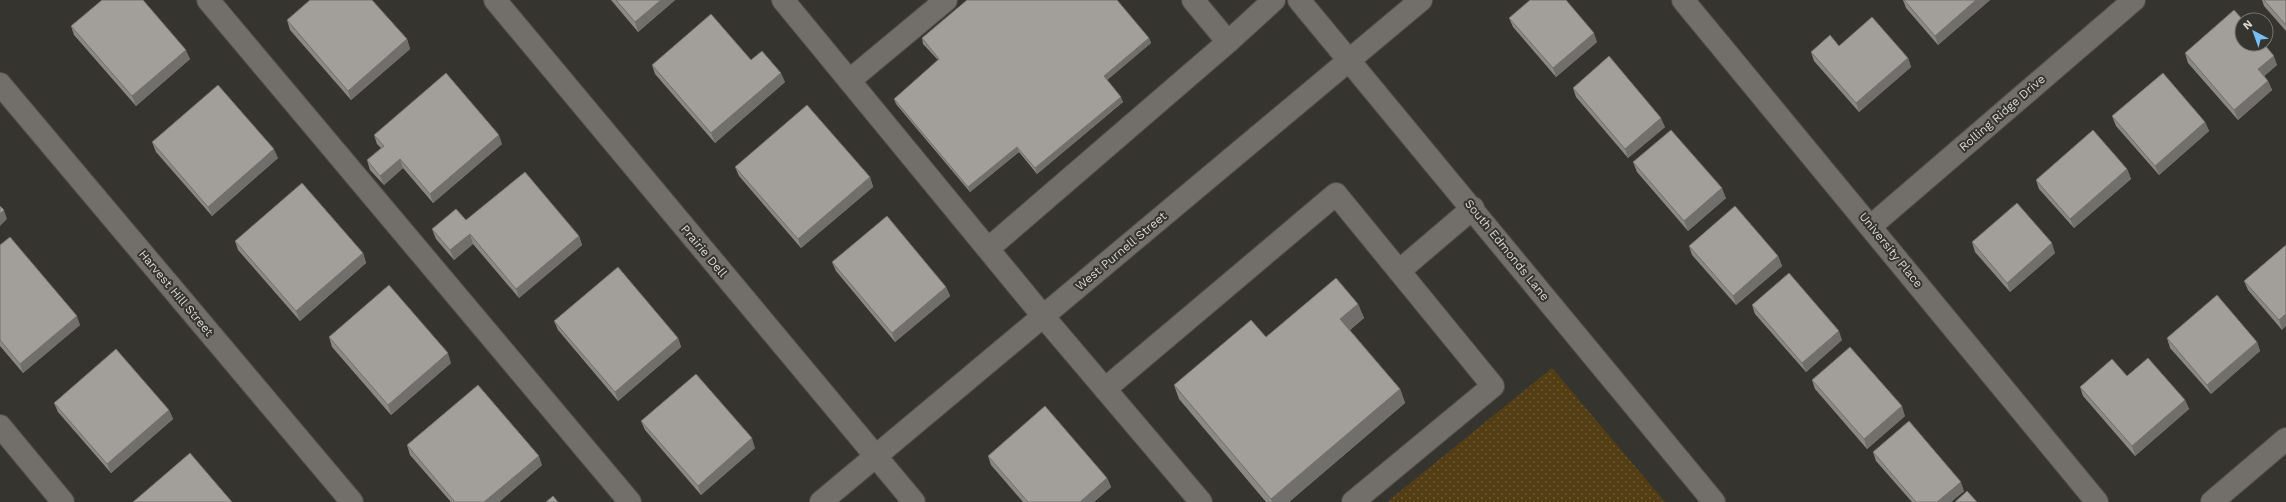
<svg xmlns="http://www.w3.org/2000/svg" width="2286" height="502" font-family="'Work Sans',sans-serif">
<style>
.grass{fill:url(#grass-dots)}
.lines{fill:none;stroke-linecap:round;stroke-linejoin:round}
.minor-casing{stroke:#52504c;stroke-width:24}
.minor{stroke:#726f6a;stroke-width:22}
.wall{fill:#8b8984}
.shaded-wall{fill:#716f6c}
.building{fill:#a29f9a;stroke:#716f6c}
.labels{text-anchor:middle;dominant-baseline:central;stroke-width:4;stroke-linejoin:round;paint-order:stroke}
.street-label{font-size:12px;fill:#d9d7d4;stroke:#36342f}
</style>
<defs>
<pattern id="grass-dots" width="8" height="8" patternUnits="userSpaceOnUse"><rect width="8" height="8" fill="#533e14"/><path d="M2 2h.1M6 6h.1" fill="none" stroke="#6b5935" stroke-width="1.8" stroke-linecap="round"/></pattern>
</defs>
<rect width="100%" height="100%" fill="#36342f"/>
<path class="grass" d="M1552,368L1665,502H1387Z"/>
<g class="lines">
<defs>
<g id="minor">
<path d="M208,0L630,502"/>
<path d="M495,0L914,502"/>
<path d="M783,0L1043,316L1201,502"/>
<path d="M1193,0L1228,42L1274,0"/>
<path d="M1299,0L1714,502"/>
<path d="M1683,0L2097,502"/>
<path d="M850,80L946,0"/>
<path d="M0,84L352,502"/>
<path d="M1871,226L2134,0"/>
<path d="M989,248L1228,42"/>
<path d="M1105,389L1336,194L1399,271"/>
<path d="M0,426L63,502"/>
<path d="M821,502L1421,0"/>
<path d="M1353,502L1493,386L1399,271L1473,208"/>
<path d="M2212,502L2286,439"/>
</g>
</defs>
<use href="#minor" class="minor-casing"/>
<use href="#minor" class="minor"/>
</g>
<g class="wall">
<path d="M611,0H675L638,32Z"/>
<path d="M1903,0H1990L1938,45L1906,8Z"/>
<path d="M2262,0H2286V31L2264,6Z"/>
<path d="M1509,18L1597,42L1556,77L1513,27Z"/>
<path d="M287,20L407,39L410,49L351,100L290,30Z"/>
<path d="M71,26L190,59L136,106L74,35Z"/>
<path d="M922,38H1149L1151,43L1107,80L1123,102L1037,174L1019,152L970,192L896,104L894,99L938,60L923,44Z"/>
<path d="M1839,46L1908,58L1911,67L1859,112L1814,61L1811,52Z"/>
<path d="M2185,53L2277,65L2264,76L2268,81L2272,90L2238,120L2188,63Z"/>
<path d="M751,60L785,82L715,143L655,74L652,65Z"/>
<path d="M1573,88L1665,127L1628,158L1576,97Z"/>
<path d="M2112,116L2205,122L2209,131L2159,175L2116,126Z"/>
<path d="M374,135L502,144L433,203L403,168L384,185L370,170L367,160L381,148L377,144Z"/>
<path d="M152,142L278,158L212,216L156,152Z"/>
<path d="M1633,162L1726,198L1688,231L1637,172Z"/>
<path d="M735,167L870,177L873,187L801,248L739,176Z"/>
<path d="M2127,169L2131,179L2074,228L2039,189L2036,180Z"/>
<path d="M466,220L579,236L582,245L519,298L473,244L454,260L436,239L432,229Z"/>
<path d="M235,241L363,253L366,263L300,321L238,250Z"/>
<path d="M1972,242L2055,253L2010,292L1975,252Z"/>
<path d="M0,245L80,325L23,373L0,346Z"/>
<path d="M2286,245L2282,330L2248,290L2244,281Z"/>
<path d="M1689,246L1778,256L1782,266L1736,305L1692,255Z"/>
<path d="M832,262L946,287L950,296L895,342L836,271Z"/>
<path d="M1358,304L1364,318L1350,330L1400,389L1405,403L1289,502H1266L1179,399L1174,385L1266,337Z"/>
<path d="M1752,305L1842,340L1806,372L1755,314Z"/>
<path d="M554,321L678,338L681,347L618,401L558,330Z"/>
<path d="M329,337L451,363L391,415L332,347Z"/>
<path d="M2167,338L2257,342L2260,351L2211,394L2170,348Z"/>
<path d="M2127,376L2185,400L2189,409L2135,456L2083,396L2080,387Z"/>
<path d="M1812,380L1905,416L1867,449L1815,389Z"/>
<path d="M54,403L169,410L173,419L111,473L58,412Z"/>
<path d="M641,421L755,448L701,495L645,430Z"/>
<path d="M407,445L542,465L499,502H451L410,455Z"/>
<path d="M1873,452L1964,491L1951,502H1912L1876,461Z"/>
<path d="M988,456L1107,478L1111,487L1094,502H1023L991,465Z"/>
</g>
<g class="shaded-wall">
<path d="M661,0H675L638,32L635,22Z"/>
<path d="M1976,0H1990L1938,45L1935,36Z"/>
<path d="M1594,33L1597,42L1556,77L1553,68Z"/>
<path d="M1149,38L1151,43L1106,81L1104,76Z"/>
<path d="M407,39L410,49L351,100L348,91Z"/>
<path d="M186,50L190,59L136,106L132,96Z"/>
<path d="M2274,56L2277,65L2262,78L2258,69Z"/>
<path d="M1908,58L1911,67L1859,112L1856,103Z"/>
<path d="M781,73L785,82L715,143L711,133Z"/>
<path d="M2268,81L2272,90L2238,120L2234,110Z"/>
<path d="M1121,97L1123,102L1037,174L1035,168Z"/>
<path d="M1661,118L1665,127L1628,158L1625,149Z"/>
<path d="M2205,122L2209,131L2159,175L2155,166Z"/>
<path d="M499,135L502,144L433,203L430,194Z"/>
<path d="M1017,147L1019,152L970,192L968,187Z"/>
<path d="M274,149L278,158L212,216L208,207Z"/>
<path d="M400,159L403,168L384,185L380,176Z"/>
<path d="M2127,169L2131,179L2074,228L2070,219Z"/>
<path d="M870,177L873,187L801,248L798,239Z"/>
<path d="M1722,188L1726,198L1688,231L1684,221Z"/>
<path d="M4,210L7,219L0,226V214Z"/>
<path d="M470,234L473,244L454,260L450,250Z"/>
<path d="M579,236L582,245L519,298L516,289Z"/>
<path d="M2052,243L2055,253L2010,292L2007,283Z"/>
<path d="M363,253L366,263L300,321L296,311Z"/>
<path d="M1778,256L1782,266L1736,305L1733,296Z"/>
<path d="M946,287L950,296L895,342L892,333Z"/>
<path d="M1358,304L1364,318L1346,333L1340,319Z"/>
<path d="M2286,314V326L2282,330L2279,320Z"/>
<path d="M77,316L80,325L23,373L20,364Z"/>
<path d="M1839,331L1842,340L1806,372L1802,363Z"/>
<path d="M678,338L681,347L618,401L615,392Z"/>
<path d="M2257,342L2260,351L2211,394L2207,385Z"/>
<path d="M448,353L451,363L391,415L388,405Z"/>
<path d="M1400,389L1405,403L1289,502H1272L1271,499Z"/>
<path d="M2185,400L2189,409L2135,456L2132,446Z"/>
<path d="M1902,406L1905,416L1867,449L1864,439Z"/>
<path d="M169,410L173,419L111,473L107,464Z"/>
<path d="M752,438L755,448L701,495L698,486Z"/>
<path d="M539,456L542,465L499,502H484Z"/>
<path d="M1107,478L1111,487L1094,502H1080Z"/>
<path d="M1961,482L1964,491L1951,502H1937Z"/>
</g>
<g class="building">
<path d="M102,0H143L186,50L132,96L71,26Z"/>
<path d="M310,0H372L407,39L348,91L287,20Z"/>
<path d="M616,0H661L635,22Z"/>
<path d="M967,0H1117L1149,38L1104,76L1121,97L1035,168L1017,147L968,187L894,99L939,59L922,38Z"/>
<path d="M1530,0H1566L1594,33L1553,68L1509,18Z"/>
<path d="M1904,0H1976L1935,36Z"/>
<path d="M2264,0H2286V25Z"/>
<path d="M2234,10L2243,20H2242V44H2264L2274,56L2258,69L2268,81L2234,110L2185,53Z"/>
<path d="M711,14L751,60L762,51L781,73L711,133L652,65Z"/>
<path d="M1872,17L1908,58L1856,103L1811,52L1830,35L1839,46Z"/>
<path d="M1609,56L1661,118L1625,149L1573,88Z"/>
<path d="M446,73L499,135L430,194L400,159L380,176L367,160L384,146L374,135Z"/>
<path d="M2163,73L2205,122L2155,166L2112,116Z"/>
<path d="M218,85L274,149L208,207L152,142Z"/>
<path d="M807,105L870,177L798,239L735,167Z"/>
<path d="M1671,130L1722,188L1684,221L1633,162Z"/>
<path d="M2093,130L2127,169L2070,219L2036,180Z"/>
<path d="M525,172L579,236L516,289L470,234L450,250L432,229L456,209L466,220Z"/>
<path d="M302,183L363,253L296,311L235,241Z"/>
<path d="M2017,203L2052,243L2007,283L1972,242Z"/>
<path d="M0,206L4,210L0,214Z"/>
<path d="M1735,206L1778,256L1733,296L1689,246Z"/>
<path d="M887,216L946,287L892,333L832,262Z"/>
<path d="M10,237L77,316L20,364L0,340V245Z"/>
<path d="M2286,245V314L2279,320L2244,281Z"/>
<path d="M618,267L678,338L615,392L554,321Z"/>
<path d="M1789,273L1839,331L1802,363L1752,305Z"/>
<path d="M1336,278L1358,304L1340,319L1400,389L1271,499L1174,385L1251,320L1266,337Z"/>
<path d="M389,285L448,353L388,405L329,337Z"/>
<path d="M2217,295L2257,342L2207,385L2167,338Z"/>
<path d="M1850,347L1902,406L1864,439L1812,380Z"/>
<path d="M116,349L169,410L107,464L54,403Z"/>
<path d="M2148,358L2185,400L2132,446L2080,387L2112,359L2127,376Z"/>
<path d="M696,374L752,438L698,486L641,421Z"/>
<path d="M478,385L539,456L484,502H455L407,445Z"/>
<path d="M1045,406L1107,478L1080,502H1028L988,456Z"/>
<path d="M1909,421L1961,482L1937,502H1916L1873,452Z"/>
<path d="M190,453L232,502H133Z"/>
<path d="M1967,491L1977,502H1955Z"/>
<path d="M553,496L558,502H546Z"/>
</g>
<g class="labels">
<g class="street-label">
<text transform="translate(2002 113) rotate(-41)">Rolling Ridge Drive</text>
<text transform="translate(1507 250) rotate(51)">South Edmonds Lane</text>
<text transform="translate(1891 250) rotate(51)">University Place</text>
<text transform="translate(704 251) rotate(50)">Prairie Dell</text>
<text transform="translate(1121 251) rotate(-40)">West Purnell Street</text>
<text transform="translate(176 293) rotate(50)">Harvest Hill Street</text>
</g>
</g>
<g transform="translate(2254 32) rotate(319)"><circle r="19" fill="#36342f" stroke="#777571"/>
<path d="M0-3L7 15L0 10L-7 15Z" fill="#78bff7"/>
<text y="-6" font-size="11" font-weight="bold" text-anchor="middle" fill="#d9d7d4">N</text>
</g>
</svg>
